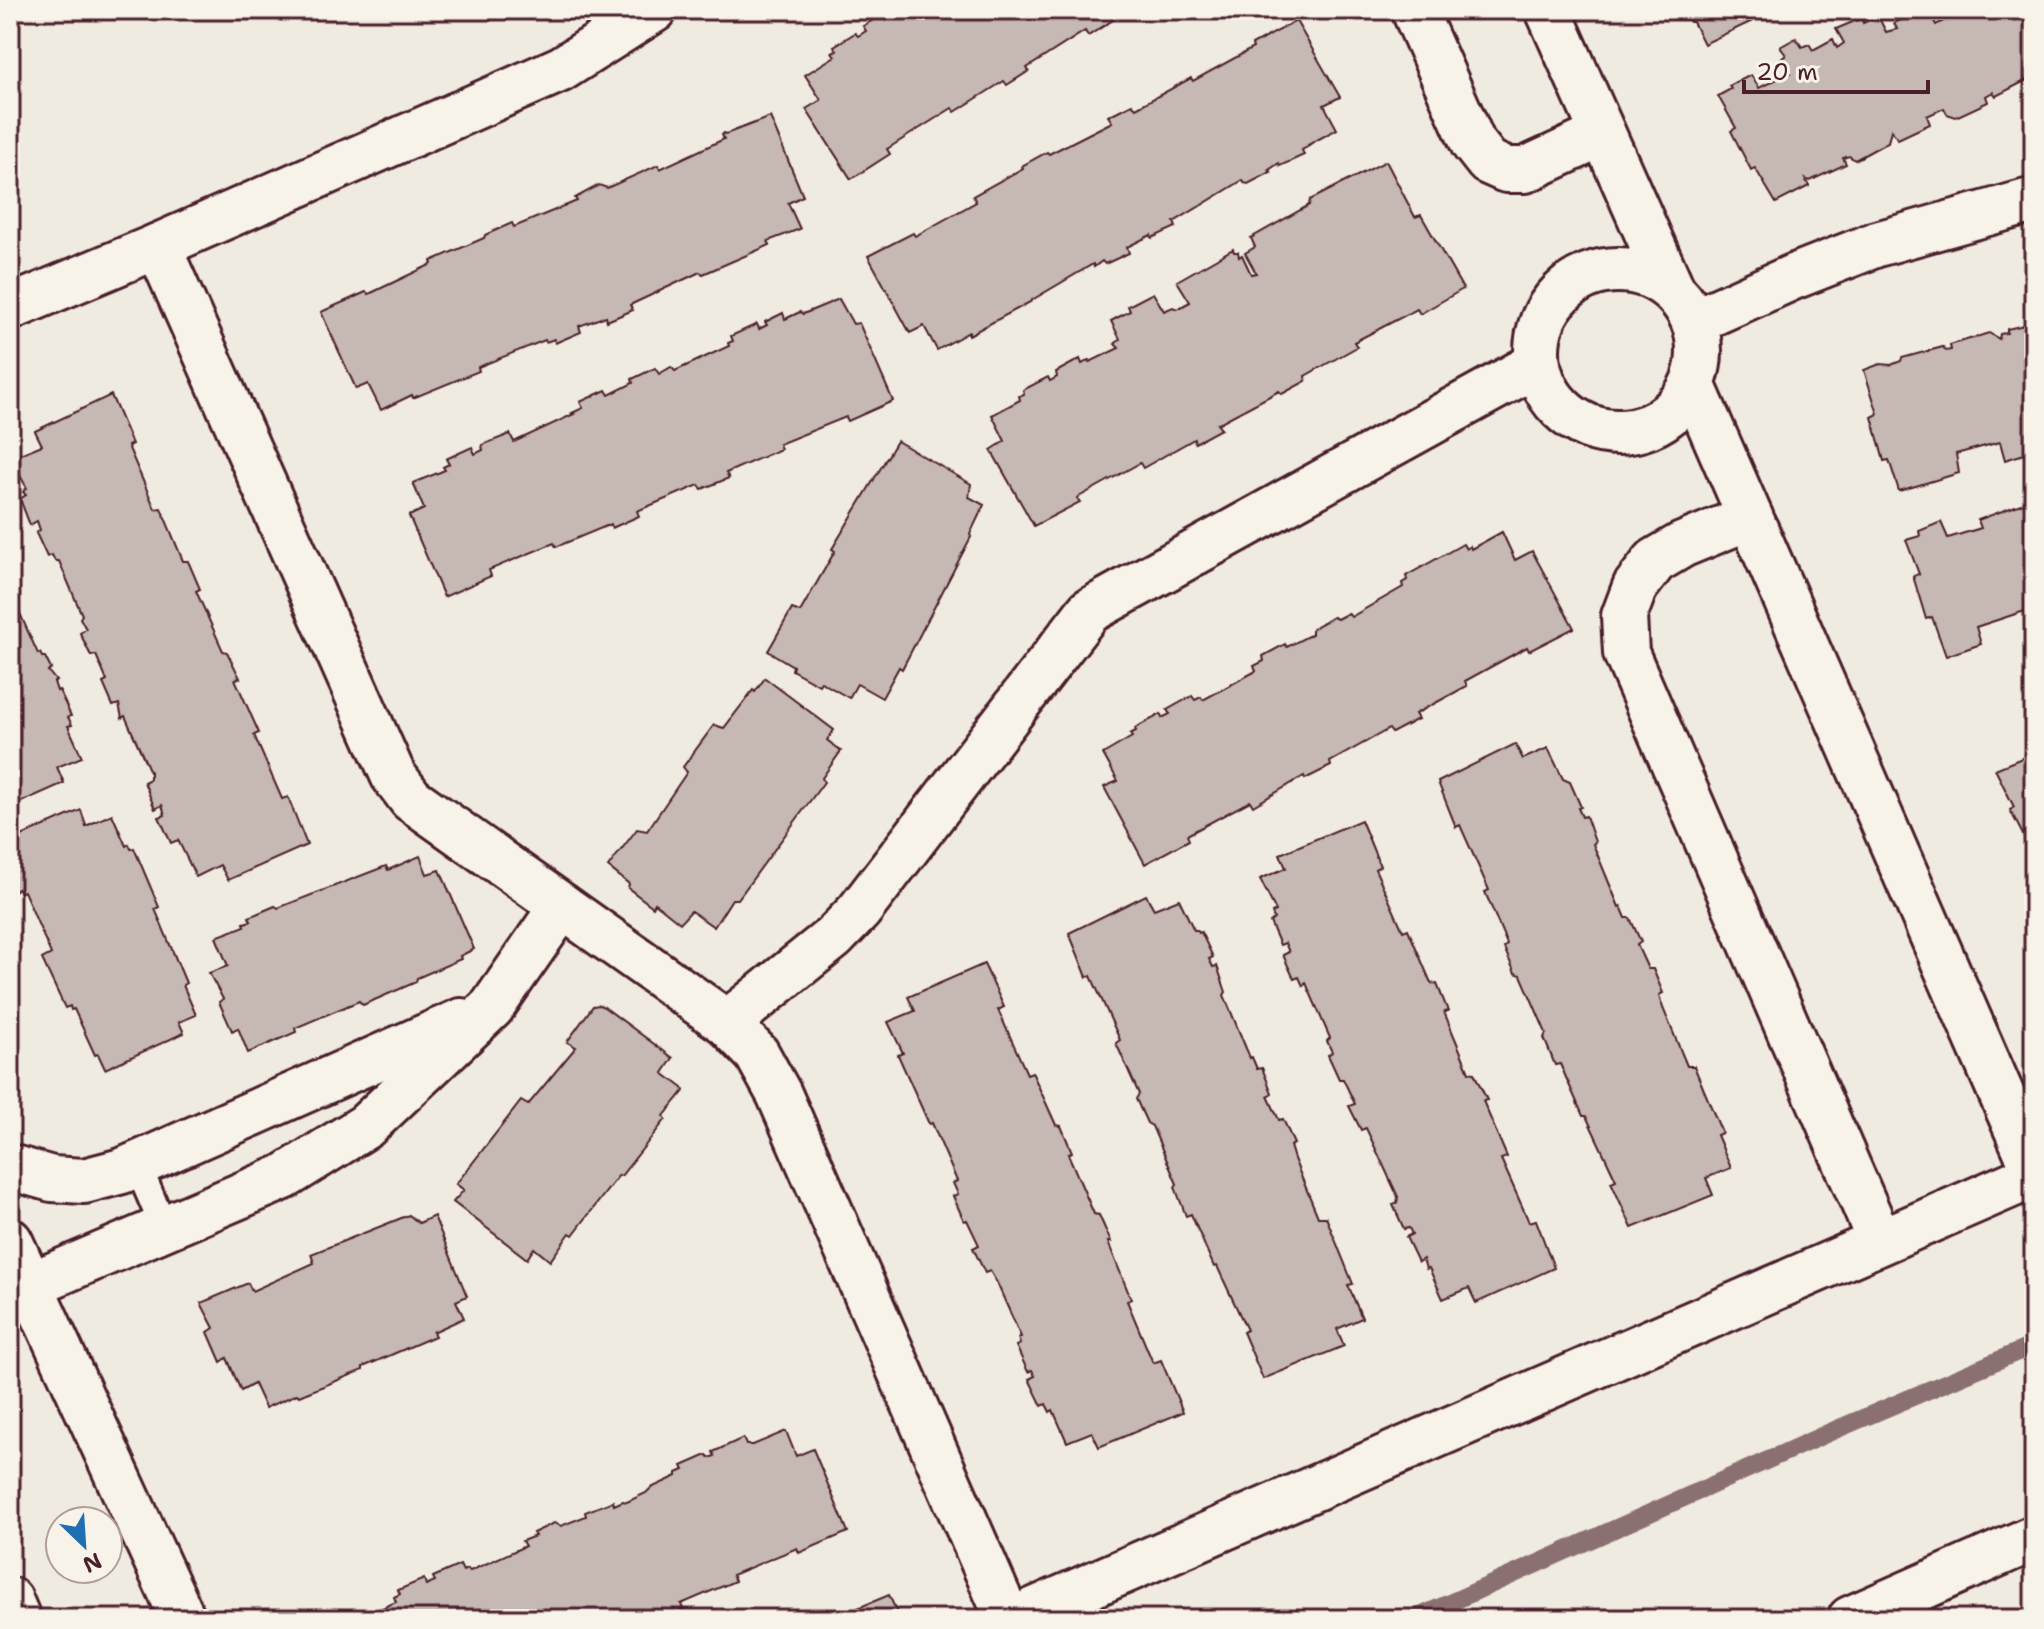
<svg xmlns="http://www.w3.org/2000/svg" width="2044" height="1629" font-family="'Shantell Sans',sans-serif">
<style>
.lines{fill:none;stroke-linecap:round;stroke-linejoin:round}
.stream{stroke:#8b6f72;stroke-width:18}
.building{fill:#c6b8b3;stroke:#4a1f2b;stroke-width:2}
.lane-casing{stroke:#4a1f2b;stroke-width:32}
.street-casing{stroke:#4a1f2b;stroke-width:50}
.secondary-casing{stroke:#4a1f2b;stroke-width:50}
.primary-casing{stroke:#4a1f2b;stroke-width:50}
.lane{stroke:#f7f3e8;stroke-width:26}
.street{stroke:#f7f3e8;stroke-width:44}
.secondary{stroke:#f7f3e8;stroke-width:44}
.primary{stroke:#f7f3e8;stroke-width:44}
</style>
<rect width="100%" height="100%" fill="#f0ebe0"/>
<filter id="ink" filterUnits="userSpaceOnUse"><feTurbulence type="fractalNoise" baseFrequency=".0125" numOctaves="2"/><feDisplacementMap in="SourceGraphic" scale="16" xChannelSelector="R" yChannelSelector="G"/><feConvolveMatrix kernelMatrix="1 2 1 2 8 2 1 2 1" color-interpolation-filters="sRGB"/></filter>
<g filter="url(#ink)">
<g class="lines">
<path class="stream" d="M1414,1619L1828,1433L2034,1345"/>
</g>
<g class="building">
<path d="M904,10H1120L1113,14V20L1088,36L1085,31L1027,68L1029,71L1007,85L1004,81L955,112L952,108L887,149L890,154L851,179L806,109L821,100L805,75L835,56L832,52L837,50L834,46L855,33L858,36L866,31L863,26L887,12L890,15Z"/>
<path d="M1682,10H1760L1763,16L1704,44L1693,22H1690Z"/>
<path d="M1910,10H1928L1936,25L1964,10H2034V68L2031,71L2027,80L1996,96L1993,92L1986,96L1988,102L1956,117L1947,114L1944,108L1927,116L1930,124L1898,139L1891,130L1888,142L1855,160L1849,156L1843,158L1846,164L1810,181L1805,179L1809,186L1776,203L1755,168L1751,170L1731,131L1736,128L1718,96L1731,89L1729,86L1751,75L1759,88L1790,73L1781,59L1786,55L1780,47L1796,38L1802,47L1809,44L1813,50L1833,39L1837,48L1844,43L1836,29L1862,18L1863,23L1878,16L1886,32L1897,29L1894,23L1906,18L1902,14Z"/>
<path d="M1296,21L1340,97L1324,105L1337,129L1308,145L1309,146L1302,150L1304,155L1280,166L1279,163L1269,170L1271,172L1248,184L1244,183L1243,180L1174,222L1176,227L1152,238L1151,235L1127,247L1129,253L1105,264L1102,261L1094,267L1093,264L1032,300V301L969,335V332L937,350L924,326L910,333L868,256L913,233L915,236L976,202L973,196L1023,168L1022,166L1047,152L1049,154L1112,122L1108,116L1132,104L1136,108L1191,78L1193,81L1253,48L1252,45Z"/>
<path d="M770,117L803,196L788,203L800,229L768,241L770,245L703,274L700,272L630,305L633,310L607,321L606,316L579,326L581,332L555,343L554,339L546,342L545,340L478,367L479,371L413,398L412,395L381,410L368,384L356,389L321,312L366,292L369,294L432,264L431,261L484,238L485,235L512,223L514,227L577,201L575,198L599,185L607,188L658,165L660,169L724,139L722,135L724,133L726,134Z"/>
<path d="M1386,161L1415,217L1421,215L1463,289L1420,314L1417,309L1354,342L1357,347L1305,376L1306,381L1282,394L1279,391L1217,424L1221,429L1195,443L1194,439L1143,468L1140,463L1077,498L1080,502L1034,526L991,450L1005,441L992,415L1020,400L1019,396L1024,394L1023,390L1048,377L1050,381L1057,377L1056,372L1080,359L1082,364L1089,360L1090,362L1119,348L1115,344L1120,339L1111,321L1130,311L1128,306L1153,293L1164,311L1173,307L1177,309L1190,302L1177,281L1233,249L1234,252H1238L1239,257L1242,255L1251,274L1256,273L1245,253L1255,247L1251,238L1309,205L1310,200Z"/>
<path d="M839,299L853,324L859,323L893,401L848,421L846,417L779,444L781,449L726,473L729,478L702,489L699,485L637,511L639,516L612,528L611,524L556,547L554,543L489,570L491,576L444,597L409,516L424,509L413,483L445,470L443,467L449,464L446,459L472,447L475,454L483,450L482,445L510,434L514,442L574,414L572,413L583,408L580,402L606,390L609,395L633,383L632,379L655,368L659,374L671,367L675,371L729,346L728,343L733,341L731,336L757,324L759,329L767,325L765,322L783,313L785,319L800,312L803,314Z"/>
<path d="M2033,323L2034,451L2005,460L2000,442L1956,454L1959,473L1899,491L1889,460L1884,461L1872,417L1878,414L1864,370L1880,364L1891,365L1901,361L1902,358L1943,347L1946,351L1951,350L1950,345L1989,333L1999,339L2000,334L2007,333V329Z"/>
<path d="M111,395L132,444L128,446L155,509L161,508L183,561H188L200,589L196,591L223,651L227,652L240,678L235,679L259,733L254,735L282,799L288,797L307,845L228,880L220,865L196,877L178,840L171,843L159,817L165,815L162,805L155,809L144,782L150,779V772L125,716L122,718L119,704L113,706L103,683L107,681L96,655L91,656L80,633L86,629L80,618L82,615L59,561H55L52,555L47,557L36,533L40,530L37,521L30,525L20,499L26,495L23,492L27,488L10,458L42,445L35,431Z"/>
<path d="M897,441L971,484L969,497L984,505L970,534L971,537L902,669L899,667L882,698L857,684L849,698L821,682L819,685L792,670L793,666L768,651L792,609L800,612L835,551L832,549Z"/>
<path d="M2034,494V608L1976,627L1981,644L1946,656L1932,617L1926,619L1913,576L1919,574L1906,540L1920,536L1919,531L1941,522L1948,538L1981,528L1978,520L2029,501L2034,499Z"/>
<path d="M1502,532L1515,560L1532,551L1574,628L1529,651L1527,647L1465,681L1467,686L1415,714L1418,719L1392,733L1389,729L1330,762L1331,766L1305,779L1304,776L1253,806L1250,801L1187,835L1189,840L1145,864L1104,787L1118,781L1103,754L1132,737L1130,734L1136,731L1135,728L1161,714L1162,718L1170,714L1167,710L1192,696L1195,700L1201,697L1203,700L1256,671L1254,666L1264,661L1263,656L1285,644L1287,647L1312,634V629L1333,617L1337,619L1348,613L1351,617L1403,587L1402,583L1407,580L1406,576L1463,544L1466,549L1470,546L1471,549Z"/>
<path d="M10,574L14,583L10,585L15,597L13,598L38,654L40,653L42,657H45L51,669L48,671L56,681L54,682L57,691L59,690L71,716L68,717L72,725L68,726L82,757L57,767L64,783L10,807Z"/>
<path d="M765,678L834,730L827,740L841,751L822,778L824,782L738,899H732L714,927L691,911L680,923L655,903L653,907L628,888L629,884L608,867L637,829L647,831L685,775L687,772L683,767L714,725L724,728L753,690L755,692Z"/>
<path d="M1515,744L1523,759L1548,748L1563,779L1570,782L1581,807L1578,808L1582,817L1586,816L1595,842L1593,844L1619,907L1621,906L1626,918H1630L1641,942L1637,945L1648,969H1653L1663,993L1659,995L1663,1008L1687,1066H1694L1722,1133L1717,1135L1731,1168L1706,1178L1713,1195L1632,1228L1611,1182L1616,1180L1586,1116H1583L1560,1064L1555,1065L1544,1038L1546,1033L1521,975L1515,973L1504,948L1507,944L1485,892L1489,890L1460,825L1456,827L1438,782Z"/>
<path d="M2034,747V849L2031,850L2010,810L2014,807L1995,769L2032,754Z"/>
<path d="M81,810L86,826L112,814L126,846L129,844L131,849L134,848L159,907L155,909L186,983L183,985L196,1015L179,1022L184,1033L105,1069L98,1054L95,1055L74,1009L71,1010L70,1006L65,1008L42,959L51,954L24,891L20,893L18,888L11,893L10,891V841Z"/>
<path d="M1361,820L1380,866L1375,869L1403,931L1408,929L1431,983L1437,984L1448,1011L1444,1012L1469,1072L1474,1073L1487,1100L1483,1101L1507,1157L1501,1159L1529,1222L1536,1220L1554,1268L1476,1303L1469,1288L1443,1299L1429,1268L1426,1269L1423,1259L1418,1262L1406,1237L1412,1234L1409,1228L1404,1229L1393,1205L1397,1203L1398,1197L1366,1128L1361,1130L1349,1106L1355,1104L1343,1079H1339L1328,1055L1332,1052L1327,1041L1330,1038L1306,983L1303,986L1299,977L1294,979L1283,955L1289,952L1285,943L1280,945L1270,922L1274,919L1272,913L1276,911L1260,879L1286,868L1280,854Z"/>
<path d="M420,856L427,874L440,870L474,949L460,956L461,959L417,978L416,982L363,1005L359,1001L295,1028L296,1032L248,1053L238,1028L232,1031L219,1002L223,999L209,973L228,966L216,937L245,926L244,923L251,921L249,917L275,906L278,908L386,866L388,870Z"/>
<path d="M1146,895L1154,909L1179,899L1194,930H1197L1199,933L1201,932L1213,957L1209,959L1213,967L1217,966L1226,992L1224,995L1250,1058L1252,1057L1257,1069L1262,1068L1272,1093L1268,1096L1279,1120L1283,1119L1294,1144L1290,1146L1294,1159L1318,1217H1326L1353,1284L1348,1285L1362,1318L1337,1329L1344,1346L1263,1379L1243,1332L1247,1330L1217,1266L1214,1267L1191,1214L1186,1216L1175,1187L1177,1184L1152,1126L1147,1123L1136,1099L1139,1094L1116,1043L1120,1040L1091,976L1087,977L1069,933Z"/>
<path d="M984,964L1004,1007L998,1010L1027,1074L1032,1072L1056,1125L1061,1126L1072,1152L1068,1154L1094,1214L1099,1215L1111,1242H1108L1131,1299L1127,1301L1153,1363L1161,1360L1183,1412L1099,1447L1092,1432L1067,1442L1053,1410L1050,1412L1046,1404L1042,1406L1029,1379L1035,1376L1032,1370L1028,1372L1016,1346L1020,1344L1018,1338L1021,1337L997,1283L990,1271L985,1273L973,1248L979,1245L967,1220L964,1221L953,1196L958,1194L953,1183L957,1181L932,1123L929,1124L898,1055L903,1053L888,1022L915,1011L908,997Z"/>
<path d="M599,1005L604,1007L673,1058L663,1073L683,1088L684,1091L664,1116L666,1119L621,1176L619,1175L573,1235L570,1233L550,1261L534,1248L527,1259L453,1202L464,1190L456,1184L521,1101L528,1105L576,1047L567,1042L593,1006Z"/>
<path d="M409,1215L419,1223L434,1216L467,1296L456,1301L464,1318L433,1332L435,1336L363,1367V1370L299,1396L297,1394L265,1408L254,1384L241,1391L227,1358L221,1362L208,1332L214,1328L201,1303L248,1283L252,1291L314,1263L311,1254Z"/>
<path d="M786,1431L796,1456L813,1449L848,1532L799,1553L797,1548L732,1575L735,1581L681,1604L683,1609L659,1619H652V1617L646,1619H370L368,1614L396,1602L394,1597L400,1594L398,1590L424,1579L426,1585L435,1581L433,1577L460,1565L463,1571L467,1569L470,1571L525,1546L522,1541L535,1536L533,1533L554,1523L561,1526L586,1516L585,1512L613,1501L614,1505L623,1501L627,1502L646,1493L651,1488L677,1476V1473L684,1470L682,1466L707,1455L709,1458L715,1456L713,1452L743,1438L746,1445H753Z"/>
<path d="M889,1595L900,1619H833L841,1615Z"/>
</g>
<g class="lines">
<defs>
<path id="lane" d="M137,1164L164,1228"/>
<g id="street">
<path d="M1414,10L1473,143L1488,162L1506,170H1525L1603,134"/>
<path d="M1548,10L1672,289"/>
<path d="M158,246L393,775L411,799L727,1023L757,1054L779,1094L1008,1619"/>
<circle cx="1618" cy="351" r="81"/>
<path d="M10,308L158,246L561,69L654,10"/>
<path d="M1695,321L1793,277L1877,244L2034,200"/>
<path d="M1693,386L2034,1169"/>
<path d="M1750,517L1682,545L1655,561L1635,587L1624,616L1626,653L1880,1241"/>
<path d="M727,1023L834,937L859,911L1089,611L1537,364"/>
<path d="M10,1167L52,1179L84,1181L122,1171L461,1021"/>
<path d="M30,1285L284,1177L366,1126L492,1007L562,906"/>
<path d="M1014,1619L2034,1175"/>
</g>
<g id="secondary">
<path d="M10,1241L183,1619"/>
<path d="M10,1600L18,1619"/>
</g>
<path id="primary" d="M1850,1619L2034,1538"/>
</defs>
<use href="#lane" class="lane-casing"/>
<use href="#street" class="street-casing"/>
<use href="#secondary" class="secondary-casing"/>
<use href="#primary" class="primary-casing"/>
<use href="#lane" class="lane"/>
<use href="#street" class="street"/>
<use href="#secondary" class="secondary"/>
<use href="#primary" class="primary"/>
</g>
</g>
<rect width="2044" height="1629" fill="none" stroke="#f7f3e8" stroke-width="40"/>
<rect x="20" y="20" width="2004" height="1589" fill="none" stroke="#4a1f2b" stroke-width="3" filter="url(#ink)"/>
<g transform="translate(84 1545) rotate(155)"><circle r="38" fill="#f7f3e8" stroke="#b29e9c" stroke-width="2"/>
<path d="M0-6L14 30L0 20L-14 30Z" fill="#1f6fb2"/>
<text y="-12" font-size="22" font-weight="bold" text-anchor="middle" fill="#4a1f2b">N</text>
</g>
<path d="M1744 80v12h184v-12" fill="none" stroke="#4a1f2b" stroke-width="4"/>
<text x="1756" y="80" font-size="24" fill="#4a1f2b" stroke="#f7f3e8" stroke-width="6" paint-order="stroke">20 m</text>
</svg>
